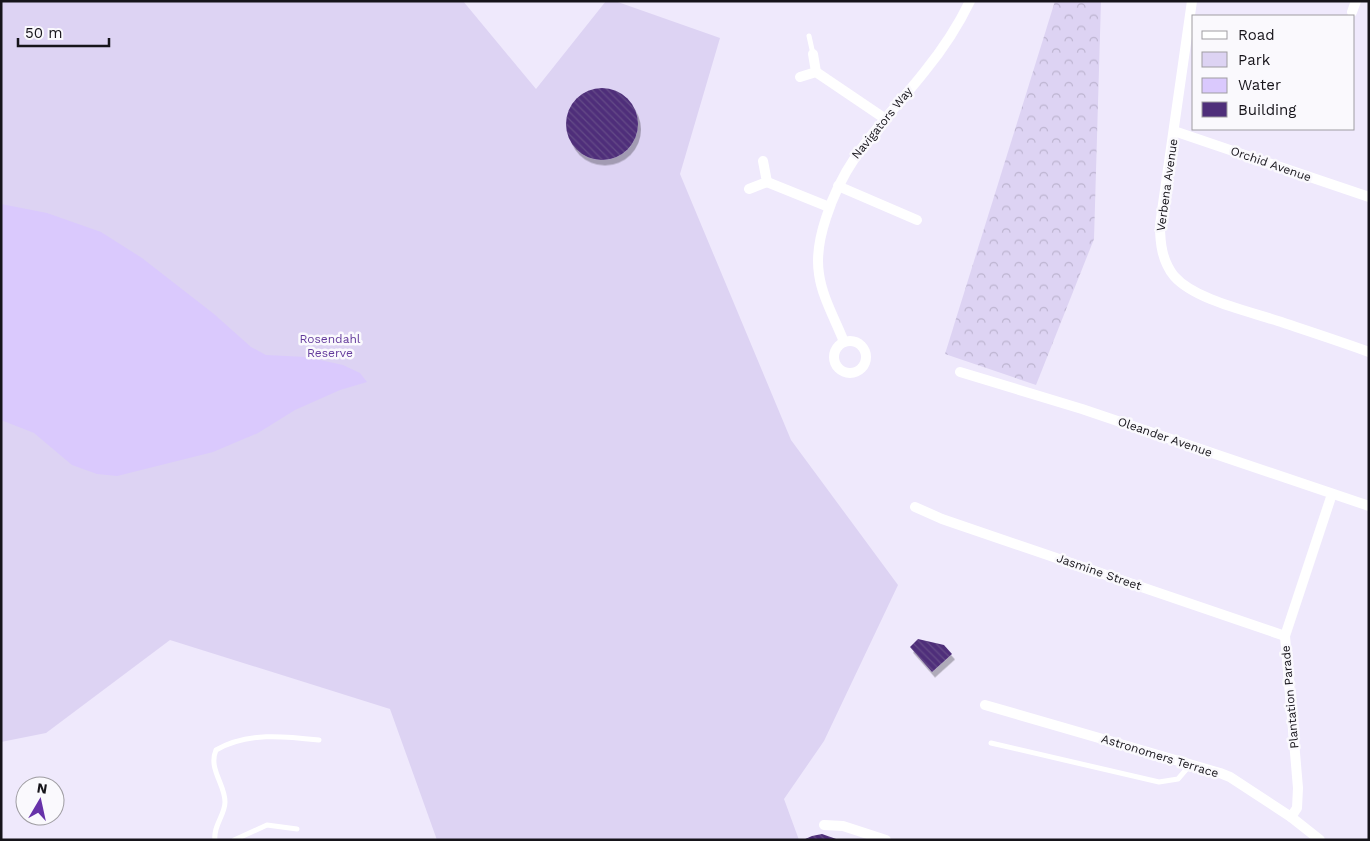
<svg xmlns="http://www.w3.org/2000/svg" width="1370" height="841" font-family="'Work Sans',sans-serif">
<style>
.forest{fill:url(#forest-crowns)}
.green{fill:#ddd3f3}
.water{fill:#dac9fd}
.building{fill:url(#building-back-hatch);filter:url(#shadow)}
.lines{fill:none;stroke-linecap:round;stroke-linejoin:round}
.service{stroke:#fff;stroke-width:5}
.minor{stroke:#fff;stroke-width:10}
.labels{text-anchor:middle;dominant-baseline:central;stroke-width:5;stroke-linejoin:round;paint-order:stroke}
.street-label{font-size:12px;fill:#16141a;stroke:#faf9fd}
.park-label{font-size:12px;fill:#633a9b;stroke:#faf9fd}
</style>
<defs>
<pattern id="forest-crowns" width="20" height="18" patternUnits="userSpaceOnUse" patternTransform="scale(1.25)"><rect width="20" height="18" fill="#ddd3f3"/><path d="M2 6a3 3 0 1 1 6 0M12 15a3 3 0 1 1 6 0" fill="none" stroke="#bdb4d0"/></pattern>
<pattern id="building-back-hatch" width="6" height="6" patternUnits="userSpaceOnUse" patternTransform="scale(1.25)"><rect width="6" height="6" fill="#4f2f7a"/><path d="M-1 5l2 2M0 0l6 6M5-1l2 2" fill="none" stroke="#644a87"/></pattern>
<filter id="shadow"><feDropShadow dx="3" dy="5.5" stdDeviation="0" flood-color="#0004"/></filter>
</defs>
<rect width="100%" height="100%" fill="#efe9fc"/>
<path class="forest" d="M1055,1H1101L1094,239L1036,385L945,354Z"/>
<path class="green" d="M1,1H463L536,89L606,1H615L720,38L680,174L791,440L898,585L824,741L784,799L799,840H437L390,709L170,640L46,733L1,742Z"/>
<path class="water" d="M1,204L47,213L101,232L142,258L214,314L251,347L266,355L306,357L343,365L360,373L367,382L340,390L295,410L258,433L213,452L117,476L97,474L72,465L34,433L1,420Z"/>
<g class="building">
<circle cx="602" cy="124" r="36"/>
<path d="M918,639L944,645L952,654L932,672L910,647Z"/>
<path d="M822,834L839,840H803L812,836Z"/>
</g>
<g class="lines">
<g class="service">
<path d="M809,36L813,54"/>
<path d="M991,743L1159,782L1178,779L1190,765"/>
<path d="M215,840C213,826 225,815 225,802C225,784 208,769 216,750C247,732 284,736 319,740"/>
<path d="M234,840L267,825L297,829"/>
</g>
<g class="minor">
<path d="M1192,1L1160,225C1160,243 1162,261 1174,276C1195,300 1248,311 1278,321C1308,331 1339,341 1369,352"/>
<path d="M1352,12L1356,1"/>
<path d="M816,72L884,118"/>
<path d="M800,77L816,72L813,54"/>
<path d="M1174,131L1369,197"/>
<path d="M767,182L829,207"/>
<path d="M838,186L917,220"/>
<path d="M749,189L767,182L763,161"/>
<circle cx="850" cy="357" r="16"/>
<path d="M844,342C836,321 822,297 819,274C816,255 820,236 826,218C846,154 885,122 925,71C942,50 958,26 970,1"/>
<path d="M960,372L1082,409L1369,506"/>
<path d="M915,507L942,519L1285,636"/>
<path d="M985,705L1220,773L1230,777L1291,817L1320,840"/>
<path d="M1291,817L1297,808L1298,788L1285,636L1332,494"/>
<path d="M824,825L843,826L886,840"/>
</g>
</g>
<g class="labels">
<g class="street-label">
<text transform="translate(882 123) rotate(-51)">Navigators Way</text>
<text transform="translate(1271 164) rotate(19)">Orchid Avenue</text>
<text transform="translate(1167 185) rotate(-82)">Verbena Avenue</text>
<text transform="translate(1165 437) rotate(19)">Oleander Avenue</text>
<text transform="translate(1099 572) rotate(19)">Jasmine Street</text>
<text transform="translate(1290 697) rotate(-95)">Plantation Parade</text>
<text transform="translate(1160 756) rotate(17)">Astronomers Terrace</text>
</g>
<g class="park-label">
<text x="330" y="339">Rosendahl<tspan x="330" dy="14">Reserve</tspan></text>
</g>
</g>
<rect width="1370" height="841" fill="none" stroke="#16141a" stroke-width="5"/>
<rect x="1192" y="15" width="162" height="115" fill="#faf9fd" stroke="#9f9da2"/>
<rect x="1202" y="31" width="25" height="8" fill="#ffffff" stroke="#9f9da2"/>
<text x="1238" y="40" font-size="15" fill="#16141a">Road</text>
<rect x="1202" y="52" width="25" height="15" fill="#ddd3f3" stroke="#9f9da2"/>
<text x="1238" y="65" font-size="15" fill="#16141a">Park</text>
<rect x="1202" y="78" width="25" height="15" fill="#dac9fd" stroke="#9f9da2"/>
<text x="1238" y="90" font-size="15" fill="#16141a">Water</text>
<rect x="1202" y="102" width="25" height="15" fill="#4f2f7a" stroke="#9f9da2"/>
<text x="1238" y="115" font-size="15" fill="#16141a">Building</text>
<g transform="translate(40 801) rotate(9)"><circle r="24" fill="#faf9fd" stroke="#9f9da2"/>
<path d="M0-4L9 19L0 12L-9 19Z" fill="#6732a9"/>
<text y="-8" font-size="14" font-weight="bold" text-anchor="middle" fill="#16141a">N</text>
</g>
<path d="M18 38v8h91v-8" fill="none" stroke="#16141a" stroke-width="2.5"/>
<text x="25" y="38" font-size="15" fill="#16141a" stroke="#faf9fd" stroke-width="4" paint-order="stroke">50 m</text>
</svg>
